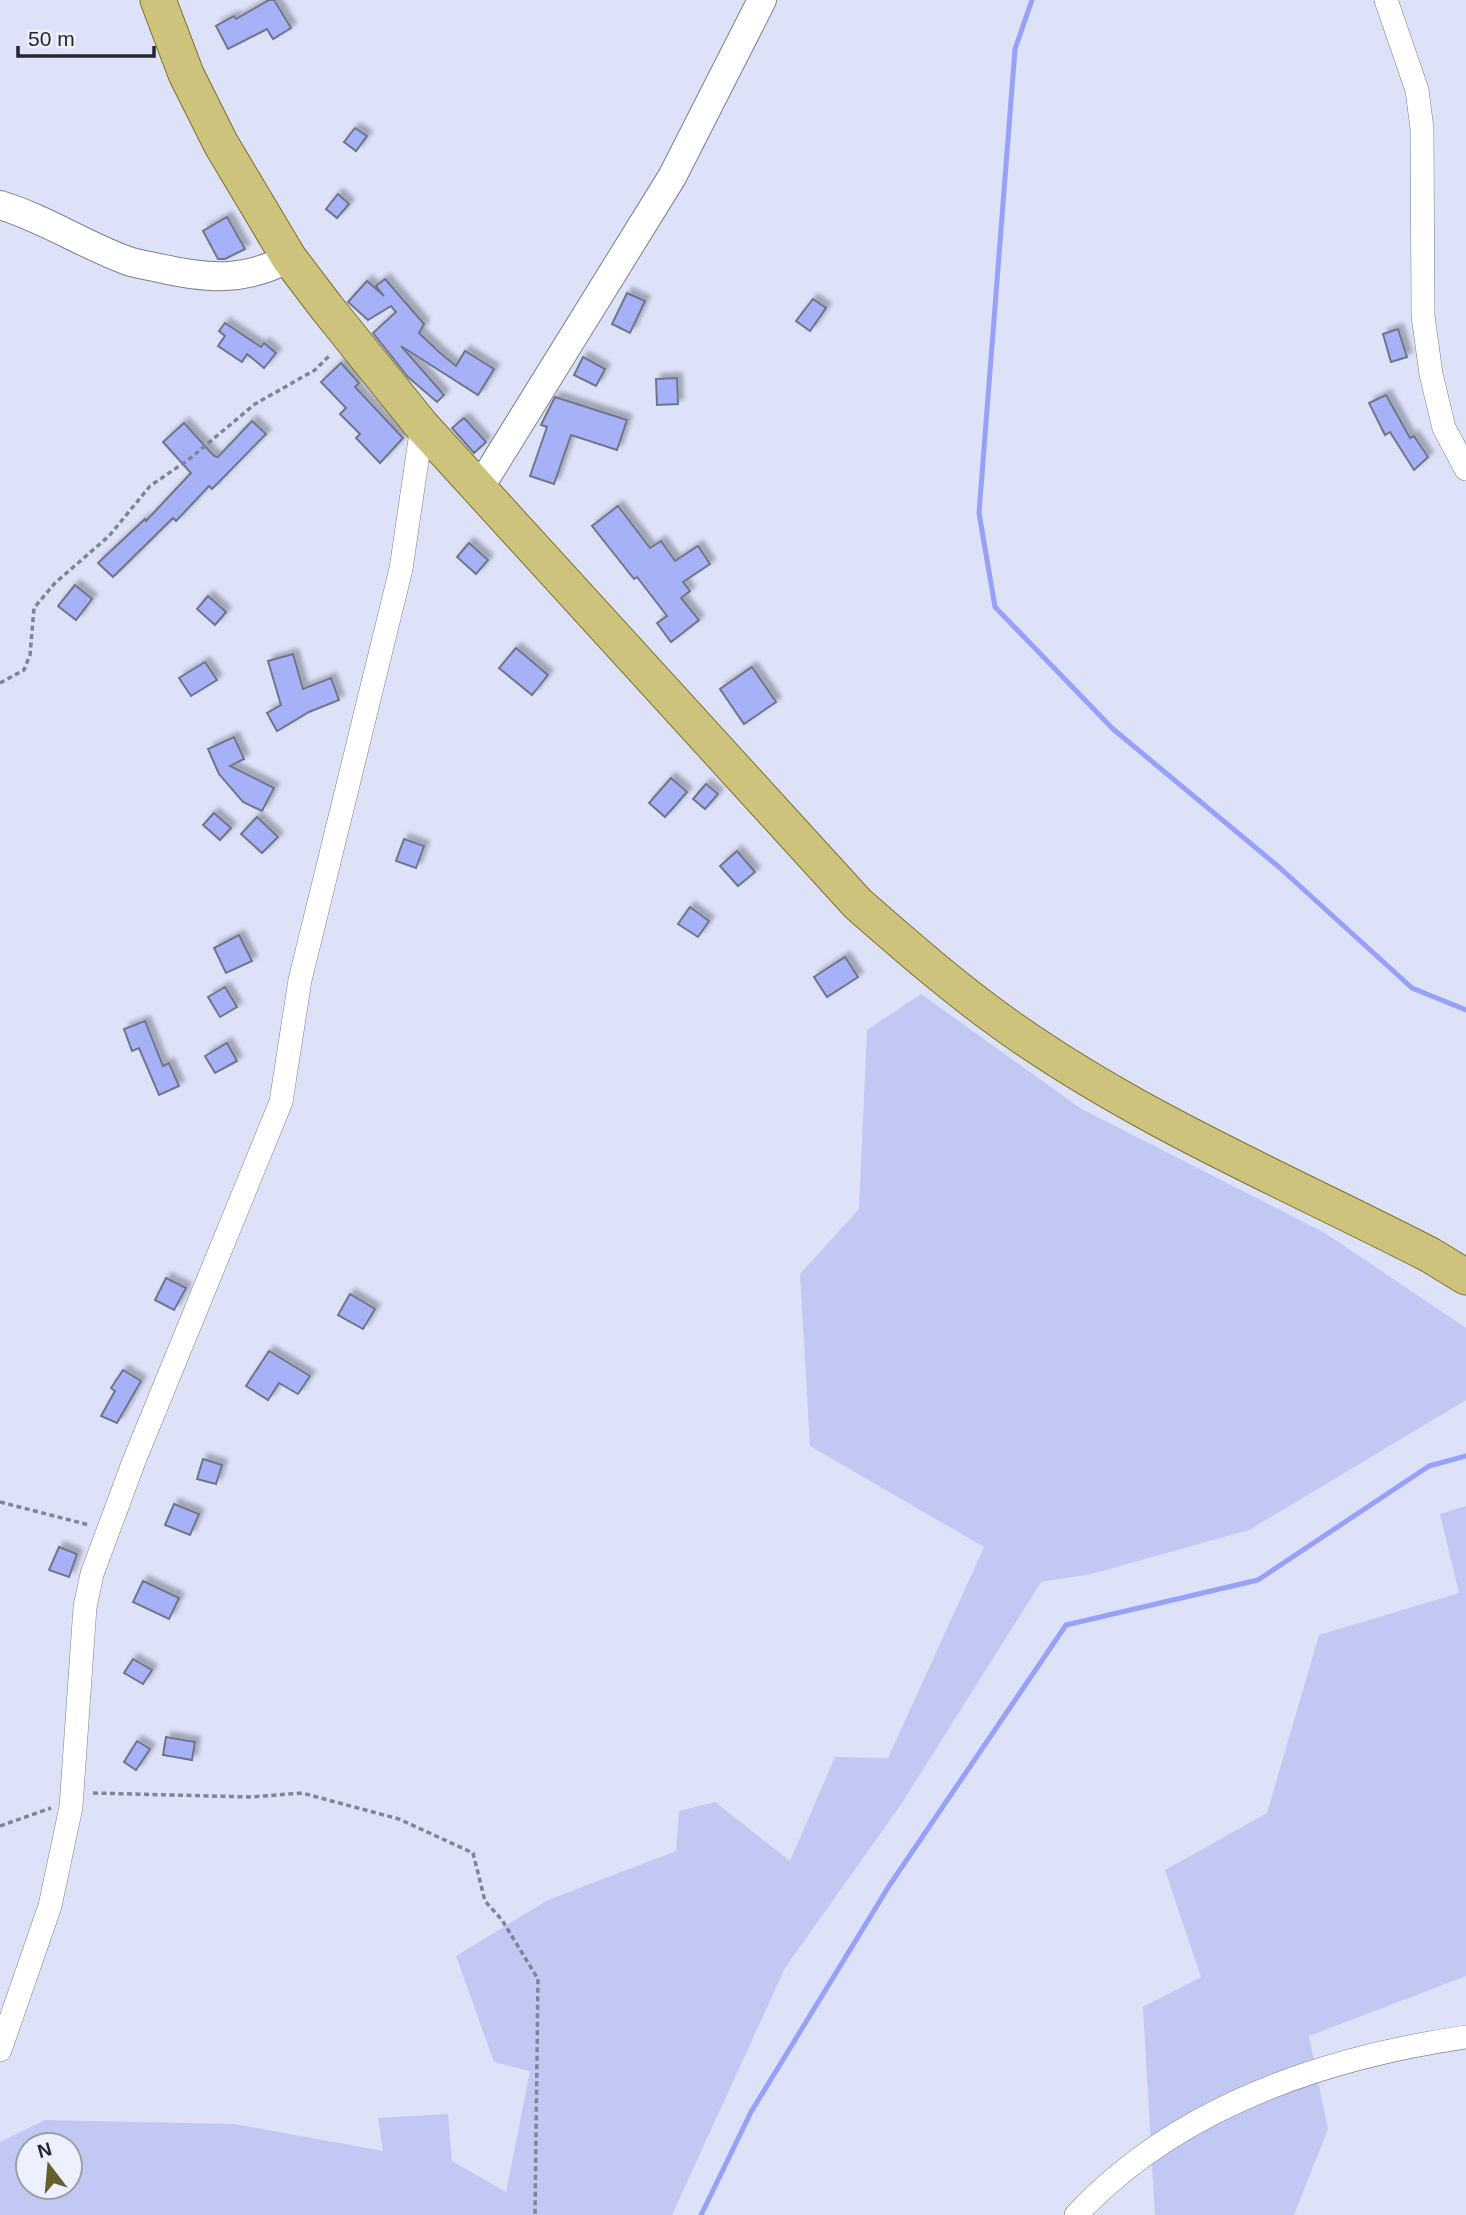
<svg xmlns="http://www.w3.org/2000/svg" width="1466" height="2215" font-family="Helvetica,sans-serif">
<style>
.green{fill:#c1c8f3;fill-rule:evenodd}
.lines{fill:none;stroke-linecap:round;stroke-linejoin:round}
.stream{stroke:#97a1fa;stroke-width:5}
.building{fill:#a6b1f8;stroke:#717589;stroke-width:2;filter:url(#shadow)}
.minor-casing{stroke:#7b7e93;stroke-width:24}
.tertiary-casing{stroke:#7b7e93;stroke-width:30}
.primary-casing{stroke:#7d7229;stroke-width:37}
.path{stroke:#828494;stroke-width:3.5;stroke-dasharray:5 3.5;stroke-linecap:butt}
.minor{stroke:#fff;stroke-width:23}
.tertiary{stroke:#fff;stroke-width:28}
.primary{stroke:#cdc37d;stroke-width:35}
</style>
<defs>
<filter id="shadow"><feDropShadow dx="5" dy="-5" stdDeviation="2" flood-color="#0004"/></filter>
</defs>
<rect width="100%" height="100%" fill="#dee2f9"/>
<g class="green">
<path d="M921,994L1080,1108L1325,1233L1466,1328V1400L1249,1530L1091,1574L1041,1582L902,1803L785,1968L672,2215H0V2142L45,2120L234,2124L383,2151L378,2118L448,2114L452,2161L506,2192L530,2071L494,2062L456,1956L548,1900L676,1851L679,1811L715,1802L790,1861L835,1757L888,1758L984,1547L810,1446L800,1274L859,1209L867,1030ZM70,2145V2187H28V2145Z"/>
<path d="M1466,1506V1976L1309,2036L1328,2129L1294,2215H1155L1143,2007L1201,1977L1165,1870L1267,1813L1319,1635L1459,1593L1440,1514Z"/>
</g>
<g class="lines">
<g class="stream">
<path d="M1032,0L1015,49L979,513L995,607L1113,729L1280,868L1412,988L1466,1010"/>
<path d="M701,2215L751,2112L889,1886L1066,1625L1258,1580L1429,1466L1466,1456"/>
</g>
</g>
<g class="building">
<path d="M269,0H274L291,28L273,39L267,29L228,49L216,26L234,16L236,19Z"/>
<path d="M355,128L367,136L356,151L344,142Z"/>
<path d="M338,194L349,204L337,218L326,209Z"/>
<path d="M227,217L245,249L225,259H218L203,231Z"/>
<path d="M385,279L424,324L419,333L439,352L456,366L465,351L494,369L478,395L401,346L444,395L437,402L408,377L373,333L396,312L391,306L368,320L348,302L367,281L384,296L376,286Z"/>
<path d="M627,293L645,301L630,333L612,324Z"/>
<path d="M813,299L826,308L810,331L796,321Z"/>
<path d="M225,323L261,347L264,343L276,353L264,368L247,354L242,362L218,346L225,336L219,331Z"/>
<path d="M1398,329L1407,357L1391,362L1383,334Z"/>
<path d="M583,357L605,369L596,386L574,375Z"/>
<path d="M341,363L359,383L355,387L403,438L380,463L356,438L360,434L340,414L346,408L321,382Z"/>
<path d="M677,378L678,404L657,405L656,379Z"/>
<path d="M1386,395L1410,438L1414,436L1428,457L1414,470L1390,432L1385,435L1369,403Z"/>
<path d="M555,397L627,420L617,450L571,435L554,484L530,476L547,427L541,425Z"/>
<path d="M464,418L486,442L474,453L452,428Z"/>
<path d="M252,421L266,434L212,489L209,486L176,521L173,518L113,577L98,563L145,519L146,521L191,473L163,442L184,423L214,456L218,457Z"/>
<path d="M618,506L650,548L661,541L675,561L698,546L710,564L683,582L690,591L681,598L699,620L671,642L657,623L667,616L637,577L634,579L592,526Z"/>
<path d="M469,543L488,560L476,574L457,557Z"/>
<path d="M75,585L92,599L76,620L58,606Z"/>
<path d="M208,596L226,612L215,625L197,609Z"/>
<path d="M516,648L548,675L532,695L499,668Z"/>
<path d="M293,654L303,689L331,678L339,700L309,712L277,731L267,713L281,705L268,661Z"/>
<path d="M205,662L217,680L191,696L179,678Z"/>
<path d="M752,667L776,702L744,724L720,689Z"/>
<path d="M234,737L244,759L230,766L274,788L262,811L243,802L219,774L208,749Z"/>
<path d="M671,778L687,792L665,817L649,803Z"/>
<path d="M706,784L718,794L705,809L693,799Z"/>
<path d="M214,813L231,828L220,840L203,825Z"/>
<path d="M257,817L278,837L262,853L241,834Z"/>
<path d="M404,839L424,846L416,868L396,861Z"/>
<path d="M737,851L755,872L738,886L720,866Z"/>
<path d="M690,907L709,921L698,937L678,924Z"/>
<path d="M239,935L252,961L226,973L214,948Z"/>
<path d="M845,957L858,977L827,997L814,977Z"/>
<path d="M225,987L237,1007L220,1017L208,997Z"/>
<path d="M145,1021L163,1066L169,1063L179,1086L159,1095L139,1048L132,1051L124,1029Z"/>
<path d="M227,1043L237,1061L215,1073L205,1056Z"/>
<path d="M166,1278L186,1288L174,1310L155,1300Z"/>
<path d="M350,1294L375,1309L363,1329L338,1315Z"/>
<path d="M269,1351L310,1376L298,1394L279,1383L268,1400L246,1386Z"/>
<path d="M123,1370L141,1381L117,1423L101,1416L115,1391L111,1388Z"/>
<path d="M203,1459L222,1465L216,1484L197,1479Z"/>
<path d="M174,1504L199,1514L190,1535L165,1525Z"/>
<path d="M59,1547L77,1554L69,1577L49,1570Z"/>
<path d="M143,1581L179,1598L169,1619L133,1602Z"/>
<path d="M133,1659L152,1670L143,1684L124,1673Z"/>
<path d="M166,1737L195,1742L192,1760L163,1755Z"/>
<path d="M137,1741L150,1749L136,1770L124,1762Z"/>
</g>
<g class="lines">
<defs>
<g id="minor">
<path d="M1386,0L1417,90L1422,129L1423,316L1431,374L1444,428L1466,469"/>
<path d="M0,2050L50,1906L71,1807L85,1607L92,1574L134,1461L281,1102L300,980L401,569L422,426"/>
<path d="M1076,2215C1177,2107 1323,2058 1466,2037"/>
</g>
<g id="tertiary">
<path d="M0,205C43,218 81,243 123,259C134,264 147,265 159,268C208,279 244,282 289,258"/>
<path d="M480,487L672,177L762,0"/>
</g>
<path id="primary" d="M158,0L186,74L221,144L289,258L327,308L422,426L858,904C906,946 954,988 1006,1025C1136,1118 1288,1182 1430,1255L1466,1277"/>
</defs>
<use href="#minor" class="minor-casing"/>
<use href="#tertiary" class="tertiary-casing"/>
<use href="#primary" class="primary-casing"/>
<g class="path">
<path d="M0,683L24,670L30,655L34,608L55,583L109,536L150,486L188,460L255,404L315,370L331,354"/>
<path d="M0,1502L89,1525"/>
<path d="M93,1793L251,1797L302,1793L399,1819L473,1853L485,1901L502,1920L538,1979L535,2215"/>
<path d="M0,1826L51,1808"/>
</g>
<use href="#minor" class="minor"/>
<use href="#tertiary" class="tertiary"/>
<use href="#primary" class="primary"/>
</g>
<g transform="translate(49 2166) rotate(344)"><circle r="33" fill="#edf0fd" stroke="#9d9faa" stroke-width="2"/>
<path d="M0-5L12 26L0 18L-12 26Z" fill="#685f2c"/>
<text y="-10" font-size="19" font-weight="bold" text-anchor="middle" fill="#25262e">N</text>
</g>
<path d="M18 46v10h136v-10" fill="none" stroke="#25262e" stroke-width="3.5"/>
<text x="28" y="46" font-size="21" fill="#25262e" stroke="#edf0fd" stroke-width="5" paint-order="stroke">50 m</text>
</svg>
